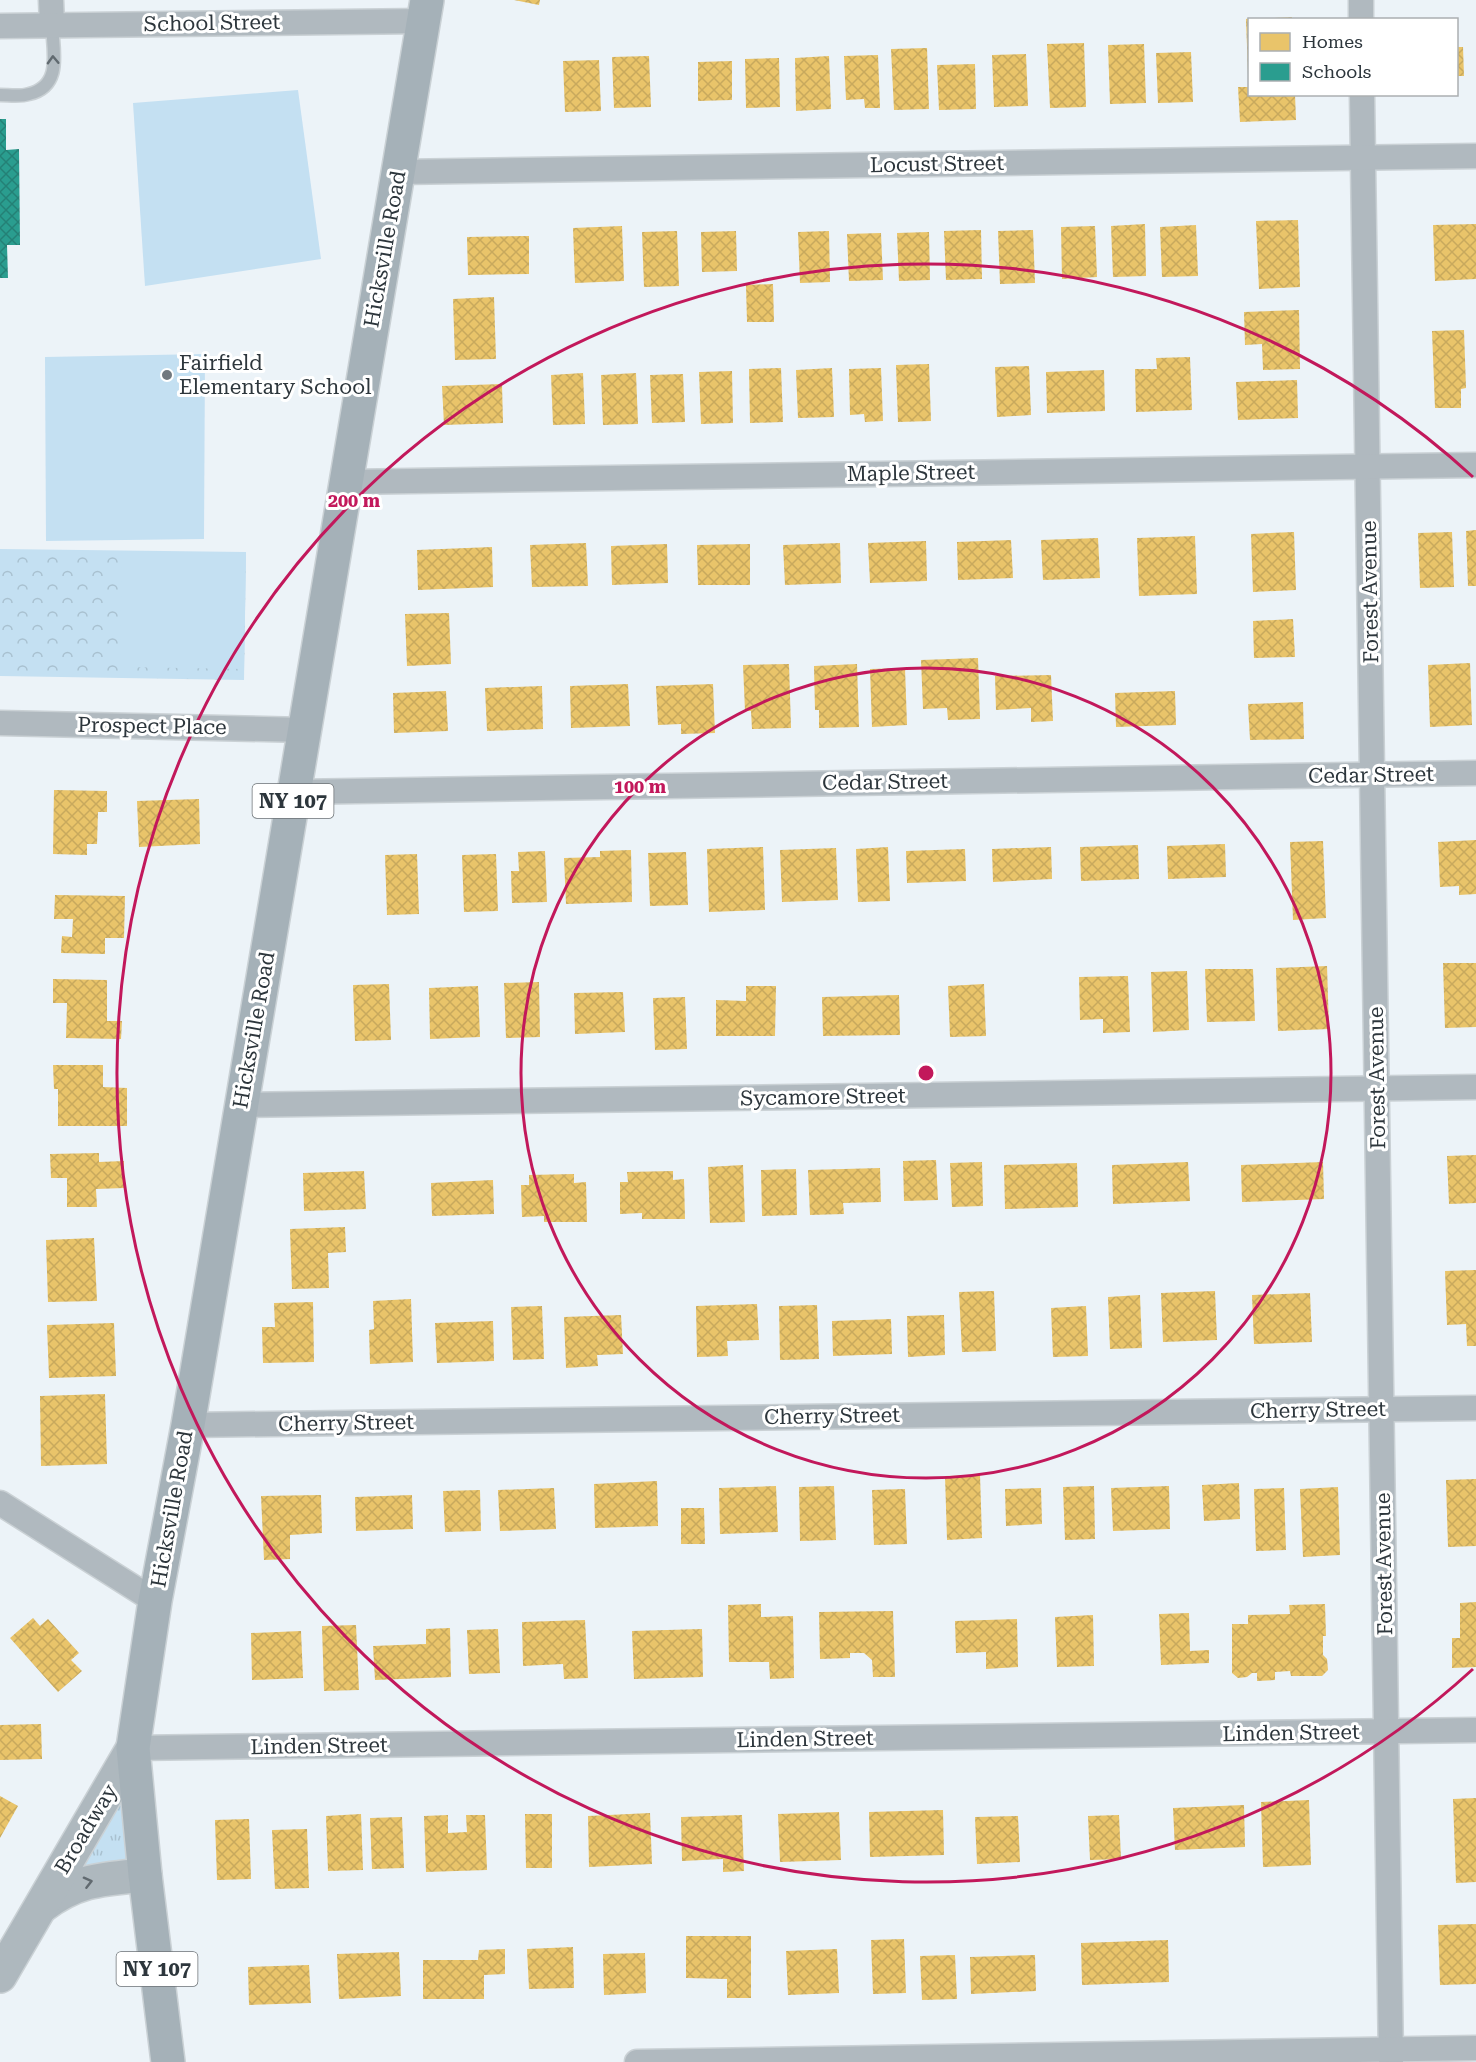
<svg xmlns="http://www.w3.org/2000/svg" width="1476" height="2062" font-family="'Roboto Serif',serif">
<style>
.grass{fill:url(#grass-tufts)}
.park{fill:url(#park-crowns)}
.garden{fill:#c4e0f2}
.homes{fill:url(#homes-cross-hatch)}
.schools{fill:url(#schools-cross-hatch)}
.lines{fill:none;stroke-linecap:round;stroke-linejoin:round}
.lane-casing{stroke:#cad1d5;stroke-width:15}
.street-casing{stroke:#cad1d5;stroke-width:27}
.secondary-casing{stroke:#cad1d5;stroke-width:36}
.primary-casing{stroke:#cad1d5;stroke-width:36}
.lane{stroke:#b0b9bf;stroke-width:12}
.street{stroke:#b0b9bf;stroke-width:24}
.secondary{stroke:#aeb8be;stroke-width:33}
.primary{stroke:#a5b1b8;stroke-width:33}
.oneway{stroke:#616a70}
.ring{fill:none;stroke:#c2185b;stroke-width:3}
.poi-dot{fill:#70787e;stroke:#fff;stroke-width:2}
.labels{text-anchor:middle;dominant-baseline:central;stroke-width:6;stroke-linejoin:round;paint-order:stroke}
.shield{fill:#fff;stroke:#6c7276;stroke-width:1.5}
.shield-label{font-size:20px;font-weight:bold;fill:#2d363c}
.street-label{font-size:21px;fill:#2d363c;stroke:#fff}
.poi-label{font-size:21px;fill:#2d363c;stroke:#fff;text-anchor:start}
.centre{fill:#c2185b;stroke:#fff;stroke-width:3}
.ring-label{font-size:18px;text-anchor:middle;font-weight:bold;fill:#c2185b;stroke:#fff;stroke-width:6;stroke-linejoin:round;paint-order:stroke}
</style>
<defs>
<pattern id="grass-tufts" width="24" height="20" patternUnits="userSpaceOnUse" patternTransform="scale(1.5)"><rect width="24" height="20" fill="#c4e0f2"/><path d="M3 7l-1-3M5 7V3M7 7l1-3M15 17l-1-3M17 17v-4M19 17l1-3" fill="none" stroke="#a9c1d0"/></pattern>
<pattern id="park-crowns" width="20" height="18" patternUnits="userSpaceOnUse" patternTransform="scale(1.5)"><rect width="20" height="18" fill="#c4e0f2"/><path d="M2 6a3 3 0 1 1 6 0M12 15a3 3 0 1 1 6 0" fill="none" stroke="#a9c1d0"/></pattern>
<pattern id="homes-cross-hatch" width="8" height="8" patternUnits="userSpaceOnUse" patternTransform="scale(1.5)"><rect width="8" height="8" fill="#e9c46a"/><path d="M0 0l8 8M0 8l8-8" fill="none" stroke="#c8a95d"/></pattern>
<pattern id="schools-cross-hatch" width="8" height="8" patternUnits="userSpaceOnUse" patternTransform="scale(1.5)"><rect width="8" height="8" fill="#2a9d8f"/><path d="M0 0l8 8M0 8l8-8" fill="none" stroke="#248176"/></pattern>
</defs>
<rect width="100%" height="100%" fill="#ecf3f8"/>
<path class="grass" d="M130,1760L139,1870L55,1888Z"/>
<path class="park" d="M0,549L246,552L244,680L0,676Z"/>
<g class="garden">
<path d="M298,90L321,259L145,286L133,103Z"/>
<path d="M205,354L204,539L46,541L45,357Z"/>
<path d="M122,551L246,554L244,669L120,667Z"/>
</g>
<g class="homes">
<path d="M514,0H540L539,5Z"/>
<path d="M1292,17V20H1274V18Z"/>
<path d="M1250,18V73L1248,74L1246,19Z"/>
<path d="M1084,43L1086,107L1050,108L1047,44Z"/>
<path d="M1144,44L1146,103L1110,104L1108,45Z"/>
<path d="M1456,47H1463L1464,76H1456Z"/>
<path d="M927,48L929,109L894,110L891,49Z"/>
<path d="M1191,52L1193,102L1158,103L1156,53Z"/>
<path d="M1026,54L1028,106L994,107L992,55Z"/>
<path d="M878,55L880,108H865L864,99L846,100L844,56Z"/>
<path d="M649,56L651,107L614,108L612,57Z"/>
<path d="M829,56L831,109L796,111L795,58Z"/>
<path d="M779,58L780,107L746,108L745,59Z"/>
<path d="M599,60L601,111L565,112L563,61Z"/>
<path d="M732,61V100L698,101V62Z"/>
<path d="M975,64L976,109L939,110L937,65Z"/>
<path d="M1238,87H1250V94H1295L1296,120L1240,122Z"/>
<path d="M1298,220L1300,287L1259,289L1256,221Z"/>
<path d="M1145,224L1146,276L1113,277L1111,226Z"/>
<path d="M1476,224V279L1435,281L1433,225Z"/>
<path d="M1196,225L1198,276L1162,277L1160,227Z"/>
<path d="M622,226L624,281L575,283L573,228Z"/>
<path d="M1095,226L1097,277L1062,279L1061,227Z"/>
<path d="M981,230L982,279L946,280L944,231Z"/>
<path d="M1033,230L1035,283L1000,284L998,231Z"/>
<path d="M677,231L679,286L644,287L642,232Z"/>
<path d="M736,231L737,271L702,272L701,232Z"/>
<path d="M829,231L830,282L800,283L798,232Z"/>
<path d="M929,232L930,280L899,281L897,233Z"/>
<path d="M881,233L883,280L849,281L847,234Z"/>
<path d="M529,236V274L468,275L467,237Z"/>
<path d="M773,284L774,322H747L746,285Z"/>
<path d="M494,297L496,359L455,360L453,299Z"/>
<path d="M1299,310L1300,369L1263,370L1262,344L1245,345L1244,312Z"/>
<path d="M1464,330L1466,388L1461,389V408H1435L1432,331Z"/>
<path d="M1190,357L1192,410L1136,412L1135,369H1157L1156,358Z"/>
<path d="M929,364L931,421L898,422L896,365Z"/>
<path d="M1029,366L1031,415L997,417L995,367Z"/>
<path d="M781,368L783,422L750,423L749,369Z"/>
<path d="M832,368L834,417L798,418L796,370Z"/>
<path d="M881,368L883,421L865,422L864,414L850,415L849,369Z"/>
<path d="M1104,370L1105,411L1047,413L1046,372Z"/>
<path d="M732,371L733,423L701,424L699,372Z"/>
<path d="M583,373L585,424L553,425L551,375Z"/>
<path d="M636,373L638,424L603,425L601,375Z"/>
<path d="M683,374L685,422L652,423L650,375Z"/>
<path d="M1297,380L1298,418L1238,420L1236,382Z"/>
<path d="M502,384L503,423L444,425L442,386Z"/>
<path d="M1476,530V586H1468L1466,531Z"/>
<path d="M1294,532L1296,590L1253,592L1251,534Z"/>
<path d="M1452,532L1454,587L1420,588L1418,533Z"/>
<path d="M1195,536L1197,594L1139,596L1137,538Z"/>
<path d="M1098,538L1100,578L1043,580L1041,540Z"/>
<path d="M1011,540L1013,578L958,580L957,542Z"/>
<path d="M926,541L927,581L870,583L868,543Z"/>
<path d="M586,543L588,586L532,587L530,545Z"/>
<path d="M840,543L841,583L785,585L783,545Z"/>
<path d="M667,544L668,583L612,585L611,546Z"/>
<path d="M750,544V585H698L697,545Z"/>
<path d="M492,547L493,587L418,590L417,550Z"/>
<path d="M449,613L451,664L407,666L405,614Z"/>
<path d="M1293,619L1295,657L1254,658L1253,621Z"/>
<path d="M978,658L980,719L948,720L947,708L923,709L921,660Z"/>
<path d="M1470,663L1472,725L1430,727L1428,665Z"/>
<path d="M789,664L791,728L752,729L751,711H745L743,665Z"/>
<path d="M857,664L859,727L819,728V710H815L814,666Z"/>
<path d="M905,668L907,725L872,727L870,669Z"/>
<path d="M1051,675L1053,721L1031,722V708L996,710L995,676Z"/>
<path d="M628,684L630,726L571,728L570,686Z"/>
<path d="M713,684L715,733L681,734V724L658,725L656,686Z"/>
<path d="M542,686L543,729L487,731L485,688Z"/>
<path d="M446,691L448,731L394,733L393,693Z"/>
<path d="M1175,691L1176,725L1116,727L1115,693Z"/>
<path d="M1303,702L1304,739L1250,740L1248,704Z"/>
<path d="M54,790L107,791V812H98L97,844H87V855L53,854Z"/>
<path d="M199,799L200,844L139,847L137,801Z"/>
<path d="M1476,840V894L1459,895V886L1440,887L1438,842Z"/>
<path d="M1323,841L1326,918L1293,920L1290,842Z"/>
<path d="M1225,844L1226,877L1168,879L1167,846Z"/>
<path d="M1138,845L1139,879L1081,881L1080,847Z"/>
<path d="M763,847L765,910L709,912L707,849Z"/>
<path d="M888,847L890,901L858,902L856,849Z"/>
<path d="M1051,847L1052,879L993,882L992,849Z"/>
<path d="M836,848L838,900L782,902L780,850Z"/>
<path d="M965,849L966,881L907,883L906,851Z"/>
<path d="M631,850L632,902L566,904L564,858L600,857V851Z"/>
<path d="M545,851L547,902L512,903L511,871H519L518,852Z"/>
<path d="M686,852L688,905L650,906L648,853Z"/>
<path d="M417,854L419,914L387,915L385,855Z"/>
<path d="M496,854L498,911L464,912L462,855Z"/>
<path d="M55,895L125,896L124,938H105V954L61,953L62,936L72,937L73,919H54Z"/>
<path d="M1443,963H1476V1027L1445,1028Z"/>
<path d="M1327,966L1329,1029L1278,1031L1276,968Z"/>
<path d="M1205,969H1253L1255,1021L1207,1022Z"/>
<path d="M1187,971L1189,1030L1153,1032L1151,972Z"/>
<path d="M1128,976L1130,1032L1103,1033V1019L1080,1020L1079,977Z"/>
<path d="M53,979L107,980V1021H122L121,1039L66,1038L67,1003H53Z"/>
<path d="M539,982L540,1037L506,1038L504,983Z"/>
<path d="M389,984L391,1040L355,1041L353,985Z"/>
<path d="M984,984L986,1036L950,1037L948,986Z"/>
<path d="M478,986L480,1037L430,1039L429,988Z"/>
<path d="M746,986H776L775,1036H716V1000L746,1001Z"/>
<path d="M623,992L625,1032L575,1034L574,993Z"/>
<path d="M899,995L900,1035L823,1036L822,997Z"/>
<path d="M685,997L687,1049L655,1050L653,998Z"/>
<path d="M53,1065H103V1087L127,1088V1126H58V1089H54Z"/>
<path d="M99,1153V1162L124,1161V1188L96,1189L97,1207H67V1178H51L50,1154Z"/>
<path d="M1476,1155V1203L1449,1204L1447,1156Z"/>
<path d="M936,1160L938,1200L904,1201L903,1161Z"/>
<path d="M982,1162L983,1206L952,1207L950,1163Z"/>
<path d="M1188,1162L1190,1201L1113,1204L1112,1165Z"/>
<path d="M1323,1162L1324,1199L1242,1202L1241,1165Z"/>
<path d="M1077,1163L1078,1207L1005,1209L1004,1165Z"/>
<path d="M743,1165L745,1222L710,1223L708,1167Z"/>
<path d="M880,1168L881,1202L843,1203L844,1214L810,1215L808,1170Z"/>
<path d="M796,1169L797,1215L762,1216L761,1170Z"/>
<path d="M364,1171L366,1209L304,1211L303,1173Z"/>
<path d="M673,1171V1180L684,1179L685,1219H642V1213L620,1214V1182H628L627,1172Z"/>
<path d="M574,1174V1183L586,1182L587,1222H544V1216L522,1217L521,1185H529V1175Z"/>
<path d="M493,1180L494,1214L432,1216L431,1183Z"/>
<path d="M345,1227L346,1252L328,1253L329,1288L292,1289L290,1229Z"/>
<path d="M94,1238L97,1301L48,1302L46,1240Z"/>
<path d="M1476,1270V1346H1467L1466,1324L1447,1325L1445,1271Z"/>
<path d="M994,1291L996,1351L962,1352L959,1292Z"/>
<path d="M1215,1291L1217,1340L1163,1342L1161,1293Z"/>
<path d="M1310,1293L1312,1342L1254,1344L1252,1295Z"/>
<path d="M1140,1295L1142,1348L1110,1349L1108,1297Z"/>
<path d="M411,1299L413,1362L370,1364L369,1330L374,1329L373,1301Z"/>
<path d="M313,1302L314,1362L263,1363L262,1327H275L274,1303Z"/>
<path d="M757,1304L759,1340L727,1341L728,1356L697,1357L696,1306Z"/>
<path d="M817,1305L819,1359L780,1360L779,1306Z"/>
<path d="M542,1306L544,1359L513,1360L511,1307Z"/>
<path d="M1086,1306L1088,1356L1053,1357L1051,1308Z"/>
<path d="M621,1315L623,1354L597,1355L598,1366L566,1368L564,1317Z"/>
<path d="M944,1315L945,1355L908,1357L907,1316Z"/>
<path d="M891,1319L892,1354L833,1356L832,1321Z"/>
<path d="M493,1321L494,1361L437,1363L435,1323Z"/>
<path d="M114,1323L116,1376L49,1378L47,1325Z"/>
<path d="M105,1394L107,1464L41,1466L40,1396Z"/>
<path d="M980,1475L982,1538L947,1540L945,1476Z"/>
<path d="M1476,1479V1546L1448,1547L1446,1480Z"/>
<path d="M657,1481L658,1526L595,1528L594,1484Z"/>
<path d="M1239,1483L1240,1519L1204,1521L1202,1485Z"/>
<path d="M776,1486L778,1532L720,1534L719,1488Z"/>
<path d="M834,1486L836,1540L800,1541L799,1487Z"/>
<path d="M1094,1486L1095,1539L1065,1540L1063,1487Z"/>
<path d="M1169,1486L1170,1529L1113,1531L1111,1488Z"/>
<path d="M1338,1487L1340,1555L1303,1557L1300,1489Z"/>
<path d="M554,1488L556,1529L500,1531L498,1490Z"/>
<path d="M1041,1488L1042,1524L1006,1526L1005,1489Z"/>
<path d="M1284,1488L1286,1550L1256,1551L1254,1489Z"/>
<path d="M905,1489L907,1544L874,1545L872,1490Z"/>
<path d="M480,1490L481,1531L445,1532L443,1491Z"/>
<path d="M321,1495L322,1533L290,1535V1559L264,1560L261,1496Z"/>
<path d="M412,1495L413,1529L356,1531L355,1497Z"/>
<path d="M681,1508H704L705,1544H681Z"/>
<path d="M1476,1602V1667L1452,1668V1638H1460V1603Z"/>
<path d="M761,1604V1617L793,1616L794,1678L770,1679L769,1662H729L728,1605Z"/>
<path d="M1325,1604L1326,1636H1323V1655L1327,1659L1328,1670L1322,1676H1291L1290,1671L1275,1672V1680L1257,1681V1673H1252L1247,1677L1238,1678L1232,1673V1624H1248V1615L1290,1614L1289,1605Z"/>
<path d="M893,1611L895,1677H873L872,1660L864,1653H850V1658L820,1659L819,1612Z"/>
<path d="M1189,1613L1190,1651L1209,1650V1663L1161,1665L1159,1614Z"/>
<path d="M1093,1615L1094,1666L1057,1667L1055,1617Z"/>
<path d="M33,1618L40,1626L48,1619L79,1653L71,1660L82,1671L58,1692L10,1638Z"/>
<path d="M1017,1619L1018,1667L986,1669V1652L956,1653L955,1621Z"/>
<path d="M585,1620L588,1678L564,1679L563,1664L523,1666L522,1622Z"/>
<path d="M356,1625L359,1690L324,1691L322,1626Z"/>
<path d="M450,1628L451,1677L375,1680L373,1646L426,1644V1629Z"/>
<path d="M498,1629L500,1673L469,1674L467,1630Z"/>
<path d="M702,1629L703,1677L634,1679L632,1631Z"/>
<path d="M301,1631L303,1678L252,1680L251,1633Z"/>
<path d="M41,1724L42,1759L0,1760V1725Z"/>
<path d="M0,1796L18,1806L0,1838Z"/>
<path d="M1476,1798V1882L1456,1883L1453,1799Z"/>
<path d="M1309,1800L1311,1865L1263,1867L1261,1802Z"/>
<path d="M1244,1805L1245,1847L1175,1850L1173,1808Z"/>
<path d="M943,1810L944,1855L870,1857L869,1812Z"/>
<path d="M839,1812L841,1860L780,1862L778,1814Z"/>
<path d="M650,1813L652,1864L589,1867L588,1816Z"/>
<path d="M361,1814L363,1870L328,1871L326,1816Z"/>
<path d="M525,1814H552V1868H526Z"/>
<path d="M448,1815V1833L467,1832L466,1815H485L487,1870L426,1872L424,1816Z"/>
<path d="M742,1815L744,1871L723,1872V1859L682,1861L681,1817Z"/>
<path d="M1119,1815L1121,1859L1090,1860L1088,1816Z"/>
<path d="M1018,1816L1020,1862L977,1864L975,1817Z"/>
<path d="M402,1817L404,1868L372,1869L370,1818Z"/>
<path d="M249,1819L251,1879L217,1880L215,1820Z"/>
<path d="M307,1829L309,1888L275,1889L272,1830Z"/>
<path d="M1476,1924V1984L1440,1985L1438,1925Z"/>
<path d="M686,1936H751V1998H727V1979L686,1978Z"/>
<path d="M904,1939L906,1993L873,1994L871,1940Z"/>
<path d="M1168,1940L1169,1982L1082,1985L1081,1943Z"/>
<path d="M573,1947L574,1988L529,1989L527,1949Z"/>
<path d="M505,1949V1974L484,1975V1999H423V1960H478L479,1950Z"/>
<path d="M837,1949L839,1993L788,1995L786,1951Z"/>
<path d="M399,1952L401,1996L339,1999L337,1954Z"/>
<path d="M645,1953L646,1993L604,1995L603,1954Z"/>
<path d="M955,1955L957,1999L922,2000L920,1956Z"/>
<path d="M1035,1955L1036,1991L971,1994L970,1957Z"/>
<path d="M309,1965L311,2003L249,2005L248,1967Z"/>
</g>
<path class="schools" d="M0,119H6V150L19,149L20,245H7L8,278H0Z"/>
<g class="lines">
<defs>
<path id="lane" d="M0,95C9,95 20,97 29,94C63,86 53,51 52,25"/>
<g id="street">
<path d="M51,0L52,25"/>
<path d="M1361,0V20"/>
<path d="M0,26L424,21"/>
<path d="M1362,94L1391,2062"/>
<path d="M398,172L1476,156"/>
<path d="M346,482L1476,465"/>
<path d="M0,723L305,730"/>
<path d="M294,792L1476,773"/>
<path d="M241,1105L1476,1087"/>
<path d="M188,1425L1476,1408"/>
<path d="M0,1503L155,1601"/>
<path d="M133,1748L1476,1730"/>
<path d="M637,2062L1476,2048"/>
</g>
<g id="secondary">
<path d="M42,1906C78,1879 103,1879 145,1875"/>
<path d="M0,1976L133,1748"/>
</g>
<path id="primary" d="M168,2062L145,1875L133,1748L155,1601L188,1425L427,0"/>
</defs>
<use href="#lane" class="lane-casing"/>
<use href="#street" class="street-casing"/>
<use href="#secondary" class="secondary-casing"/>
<use href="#primary" class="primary-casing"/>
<use href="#lane" class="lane"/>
<use href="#street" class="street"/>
<use href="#secondary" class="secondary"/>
<use href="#primary" class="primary"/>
</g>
<defs><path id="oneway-chevron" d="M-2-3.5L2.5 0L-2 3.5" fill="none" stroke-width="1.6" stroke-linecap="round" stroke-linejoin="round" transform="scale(1.5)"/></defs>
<g class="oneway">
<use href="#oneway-chevron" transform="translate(53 60) rotate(-92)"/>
<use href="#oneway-chevron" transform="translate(88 1882) rotate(-14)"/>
</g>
<g class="ring">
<circle cx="926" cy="1073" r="405"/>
<path d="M1473 1669A809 809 0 1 1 1473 477"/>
</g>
<circle class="poi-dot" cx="167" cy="375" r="6"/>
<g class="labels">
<g class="shield">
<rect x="252.5" y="784" width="81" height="34" rx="4.5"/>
<rect x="116.5" y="1952" width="81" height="34" rx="4.5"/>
</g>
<g class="shield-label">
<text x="293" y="801">NY 107</text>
<text x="157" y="1969">NY 107</text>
</g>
<g class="street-label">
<text transform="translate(212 23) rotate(-1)">School Street</text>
<text transform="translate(937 164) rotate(-1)">Locust Street</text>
<text transform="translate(385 249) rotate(-80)">Hicksville Road</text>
<text transform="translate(911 473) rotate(-1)">Maple Street</text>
<text transform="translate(1370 592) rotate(-91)">Forest Avenue</text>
<text transform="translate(152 726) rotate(1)">Prospect Place</text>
<text transform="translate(1371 775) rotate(-1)">Cedar Street</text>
<text transform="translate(885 782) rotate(-1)">Cedar Street</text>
<text transform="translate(254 1030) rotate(-80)">Hicksville Road</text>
<text transform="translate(1377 1078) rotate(-91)">Forest Avenue</text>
<text transform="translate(823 1097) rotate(-1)">Sycamore Street</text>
<text transform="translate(1318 1410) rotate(-1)">Cherry Street</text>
<text transform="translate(832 1416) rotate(-1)">Cherry Street</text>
<text transform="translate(346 1423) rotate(-1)">Cherry Street</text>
<text transform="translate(172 1509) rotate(-80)">Hicksville Road</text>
<text transform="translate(1384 1564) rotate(-91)">Forest Avenue</text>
<text transform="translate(1291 1733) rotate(-1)">Linden Street</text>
<text transform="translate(805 1739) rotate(-1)">Linden Street</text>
<text transform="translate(319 1746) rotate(-1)">Linden Street</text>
<text transform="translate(86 1829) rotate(-59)">Broadway</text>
</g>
<g class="poi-label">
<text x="179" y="363">Fairfield<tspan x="179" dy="24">Elementary School</tspan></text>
</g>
</g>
<circle cx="926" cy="1073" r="9" class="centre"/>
<g class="ring-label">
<text x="354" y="507">200 m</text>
<text x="640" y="793">100 m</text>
</g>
<rect x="1248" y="18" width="210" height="78" fill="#ffffff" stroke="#abafb1" stroke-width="1.5"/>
<rect x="1260" y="33" width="30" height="18" fill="#e9c46a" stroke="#abafb1" stroke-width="1.5"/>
<text x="1302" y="48" font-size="18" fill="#2d363c">Homes</text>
<rect x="1260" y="63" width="30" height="18" fill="#2a9d8f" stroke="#abafb1" stroke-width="1.5"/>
<text x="1302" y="78" font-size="18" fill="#2d363c">Schools</text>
</svg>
